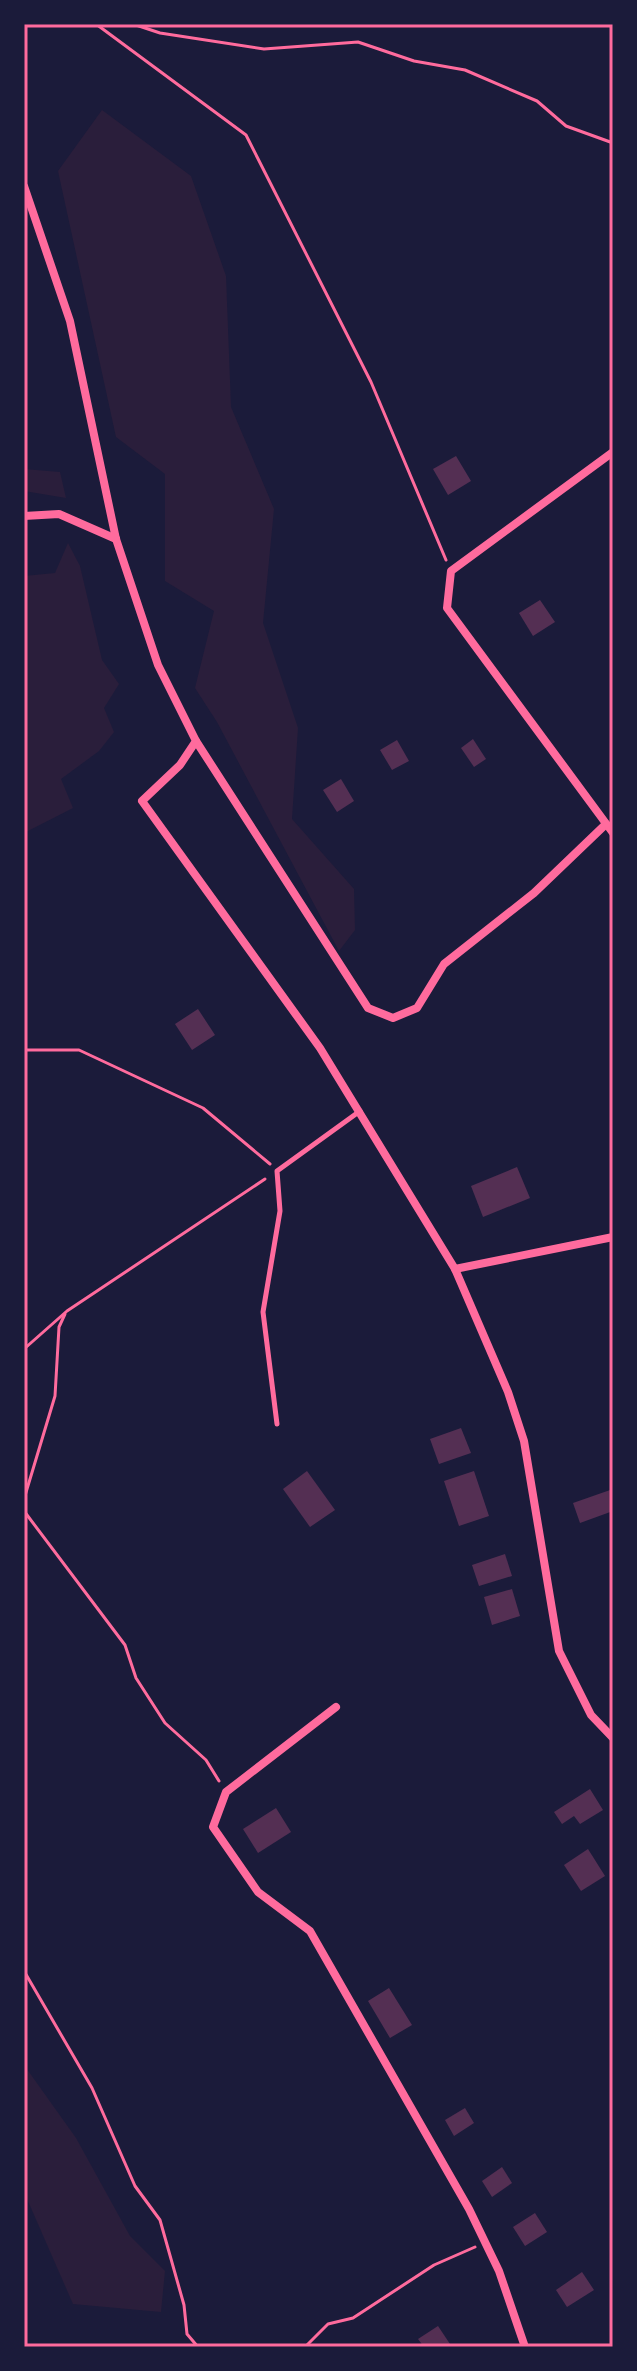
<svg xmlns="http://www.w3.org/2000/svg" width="637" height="2371" font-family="Manrope,sans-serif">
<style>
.green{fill:#2a1e3b}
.building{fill:#542f53}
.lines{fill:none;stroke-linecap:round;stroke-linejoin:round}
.path{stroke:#ff6b9d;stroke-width:3}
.service{stroke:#ff6b9d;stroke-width:5}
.minor{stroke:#ff6b9d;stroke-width:8}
.neatline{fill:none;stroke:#ff6b9d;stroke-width:3}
</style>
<rect width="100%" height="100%" fill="#1b1b3a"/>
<g class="green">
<path d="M102,110L191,176L226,276L231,407L274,509L263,623L298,728L292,819L354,889L355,930L339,951L217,722L195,688L214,611L165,581V474L116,437L58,171Z"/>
<path d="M24,469L60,472L66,498L24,491Z"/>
<path d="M68,543L80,566L102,660L119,684L104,708L114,732L99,751L61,779L73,808L24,833V576L55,573Z"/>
<path d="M24,2065L76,2138L130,2236L165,2271L161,2312L73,2304L24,2192Z"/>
</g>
<g class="building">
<path d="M456,456L471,481L448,495L433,469Z"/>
<path d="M540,600L555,622L533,636L519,613Z"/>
<path d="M473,739L486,759L474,767L461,748Z"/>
<path d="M397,740L409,761L392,770L380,750Z"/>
<path d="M341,779L354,801L337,812L323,790Z"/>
<path d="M198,1009L215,1035L192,1050L175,1024Z"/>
<path d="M517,1167L530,1198L483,1217L471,1186Z"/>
<path d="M461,1428L471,1453L439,1464L430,1439Z"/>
<path d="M307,1471L335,1510L310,1527L283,1489Z"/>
<path d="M474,1471L489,1516L459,1526L444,1481Z"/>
<path d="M613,1489V1511L580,1523L573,1503Z"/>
<path d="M505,1554L512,1576L479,1586L472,1565Z"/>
<path d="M512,1589L520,1616L492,1625L484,1597Z"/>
<path d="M590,1789L603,1810L580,1824L574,1816L562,1824L554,1812Z"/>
<path d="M276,1808L291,1832L258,1853L243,1829Z"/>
<path d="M588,1849L605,1876L581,1891L564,1865Z"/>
<path d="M389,1988L412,2025L390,2038L368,2001Z"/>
<path d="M465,2108L474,2123L454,2136L445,2120Z"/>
<path d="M502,2167L512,2183L492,2197L482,2181Z"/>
<path d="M535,2213L547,2232L525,2246L513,2227Z"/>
<path d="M582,2272L594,2290L567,2307L556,2290Z"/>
<path d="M438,2326L452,2347H424L418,2339Z"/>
</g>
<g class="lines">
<g class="path">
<path d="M96,24L246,135L371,382L446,560"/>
<path d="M133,24L160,33L264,49L358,42L414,61L465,70L537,101L566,126L613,143"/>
<path d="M24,1050H79L203,1108L270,1164"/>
<path d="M24,1349L67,1311L265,1179"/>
<path d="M24,1499L55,1396L59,1327L65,1314"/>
<path d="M24,1511L125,1645L136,1678L165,1723L206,1760L219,1781"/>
<path d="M24,1516V1535"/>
<path d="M24,1971L92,2088L135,2186L160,2220L184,2305L187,2334L198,2347"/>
<path d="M305,2347L328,2324L353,2318L434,2265L475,2247"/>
</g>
<path class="service" d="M277,1424L263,1312L280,1211L277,1171L360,1111"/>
<g class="minor">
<path d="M24,186L70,321L116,539L158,665L196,741L180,765L142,801L320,1048L455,1269L508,1392L524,1441L559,1651L591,1715L613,1738"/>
<path d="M613,452L451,571L447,608L613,833"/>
<path d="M24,516L59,514L116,539"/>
<path d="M196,741L368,1008L393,1018L417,1008L444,964L534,893L606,824"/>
<path d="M455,1269L613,1237"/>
<path d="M336,1707L226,1792L213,1827L258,1892L310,1931L469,2209L499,2271L525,2347"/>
</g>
</g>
<rect width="637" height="2371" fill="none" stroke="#1b1b3a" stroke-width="52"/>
<rect x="26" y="26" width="585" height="2319" class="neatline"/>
</svg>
